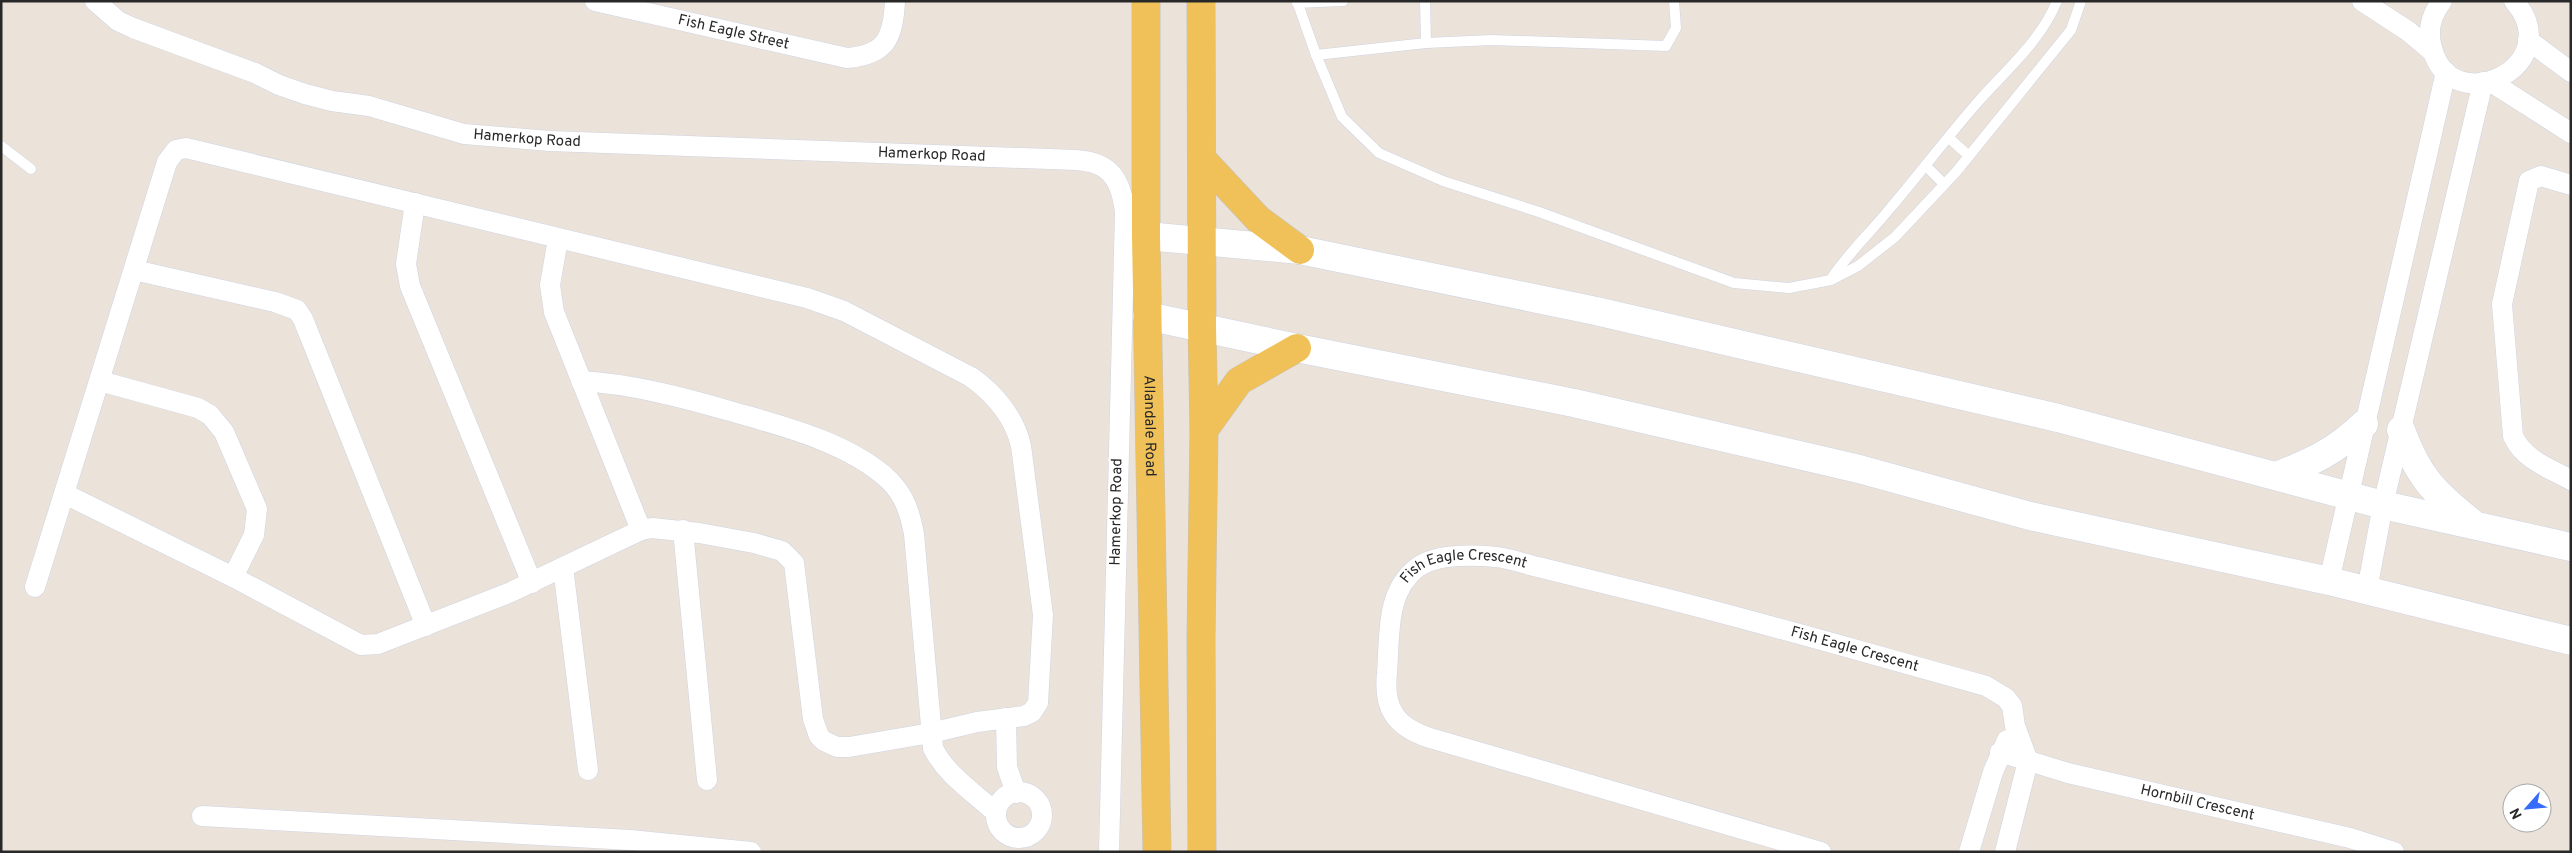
<svg xmlns="http://www.w3.org/2000/svg" width="2572" height="853" font-family="Overpass,sans-serif">
<style>
.lines{fill:none;stroke-linecap:round;stroke-linejoin:round}
.lane-casing{stroke:#cfd4e2;stroke-width:11}
.street-casing{stroke:#cfd4e2;stroke-width:21}
.secondary-casing{stroke:#cfd4e2;stroke-width:29}
.primary-casing{stroke:#c3c3c3;stroke-width:29}
.lane{stroke:#fff;stroke-width:10}
.street{stroke:#fff;stroke-width:20}
.secondary{stroke:#fff;stroke-width:28}
.primary{stroke:#f1c159;stroke-width:28}
.labels{text-anchor:middle;dominant-baseline:central;stroke-width:4.5;stroke-linejoin:round;paint-order:stroke}
.street-label{font-size:15px;fill:#282828;stroke:#fff}
</style>
<rect width="100%" height="100%" fill="#ebe2da"/>
<g class="lines">
<defs>
<g id="lane">
<path d="M1297,1L1316,55L1342,117L1379,153L1443,181L1539,212L1734,283L1789,288L1831,280L1858,266L1895,237L1956,172L2071,30L2081,1"/>
<path d="M1425,1L1426,43"/>
<path d="M1297,3L1343,1"/>
<path d="M1316,55L1426,43L1492,40L1666,46L1676,28L1674,1"/>
<path d="M1949,138L1969,156"/>
<path d="M1,146L31,169"/>
<path d="M1926,166L1944,184"/>
<path d="M1831,279C1849,252 1872,231 1892,206C1921,172 1948,136 1977,103C2005,71 2041,41 2057,1"/>
</g>
<g id="street">
<path id="s1" d="M95,1L118,21L133,28L255,73L279,85L305,94L332,101L369,106L464,134L550,141L1076,160C1110,162 1121,179 1125,212L1109,852"/>
<path id="s2" d="M595,1L847,58C886,55 893,38 895,1"/>
<path d="M2362,1L2408,31L2433,52"/>
<path d="M2442,1C2431,15 2427,31 2432,48C2451,123 2570,65 2514,1"/>
<path d="M2528,40L2571,72"/>
<path d="M2491,82L2571,133"/>
<path d="M2571,185L2541,176L2529,181L2502,304L2513,436C2524,460 2549,468 2571,480"/>
<path d="M415,203L406,264L410,286L532,583"/>
<path d="M558,239L550,285L554,312L641,530"/>
<path d="M134,270L275,302L297,310L303,319L426,626"/>
<path d="M100,381L198,408L210,415L224,432L257,509L254,535L233,577"/>
<path d="M581,381C632,384 681,397 730,411C782,426 848,442 889,480C905,496 910,513 914,534L933,748C945,774 976,794 996,813"/>
<path d="M683,530L707,780"/>
<path d="M563,567L588,770"/>
<path d="M2329,581L2446,72"/>
<path d="M35,587L167,162L176,150L186,148L807,298L844,311L971,377C994,393 1015,418 1021,446L1043,615L1038,703L1032,712L1024,716L977,722L931,733L849,747H837L824,741L819,736L813,719L794,563L782,551L754,543L699,533L652,528L641,530L511,592L378,644L361,645L233,577L65,494"/>
<path d="M2367,590L2383,505L2483,82"/>
<path d="M1006,718L1007,767L1016,793"/>
<path id="s3" d="M2000,752L2068,773L2350,838L2394,852"/>
<circle cx="1019" cy="815" r="23"/>
<path d="M202,816L630,840L751,852"/>
<path id="s4" d="M1821,852L1430,738C1396,727 1383,709 1387,673C1390,637 1385,591 1418,567C1438,553 1473,555 1496,557C1510,558 1524,564 1538,567C1566,574 1595,581 1623,588C1745,617 1865,653 1986,686L2006,698L2012,706L2015,726L2028,761"/>
<path d="M1969,852L1993,772L2007,740"/>
<path d="M2005,852L2028,761"/>
</g>
<g id="secondary">
<path d="M1146,236L1300,250L1596,311L2058,418L2383,505L2571,547"/>
<path d="M1147,316L1297,348L1574,403L1859,469L2030,516L2329,581L2571,641"/>
<path d="M2401,430C2418,476 2433,492 2471,522"/>
<path d="M2276,476C2312,462 2336,451 2364,424"/>
</g>
<g id="primary">
<path id="s5" d="M1146,1V236L1157,852"/>
<path d="M1201,1L1202,327L1204,430L1201,639L1202,852"/>
<path d="M1202,159L1258,219L1300,250"/>
<path d="M1204,430L1239,381L1297,348"/>
</g>
</defs>
<use href="#lane" class="lane-casing"/>
<use href="#street" class="street-casing"/>
<use href="#secondary" class="secondary-casing"/>
<use href="#primary" class="primary-casing"/>
<use href="#lane" class="lane"/>
<use href="#street" class="street"/>
<use href="#secondary" class="secondary"/>
<use href="#primary" class="primary"/>
</g>
<g class="labels">
<g class="street-label">
<text stroke="none"><textPath href="#s2" startOffset="142">Fish Eagle Street</textPath></text>
<text stroke="none"><textPath href="#s1" startOffset="459">Hamerkop Road</textPath></text>
<text stroke="none"><textPath href="#s1" startOffset="864">Hamerkop Road</textPath></text>
<text stroke="none"><textPath href="#s5" startOffset="425">Allandale Road</textPath></text>
<text transform="translate(1117 512) rotate(-89)">Hamerkop Road</text>
<text stroke="none"><textPath href="#s4" startOffset="654">Fish Eagle Crescent</textPath></text>
<text stroke="none"><textPath href="#s4" startOffset="1059">Fish Eagle Crescent</textPath></text>
<text stroke="none"><textPath href="#s3" startOffset="204">Hornbill Crescent</textPath></text>
</g>
</g>
<rect width="2572" height="853" fill="none" stroke="#282828" stroke-width="5"/>
<g transform="translate(2527 808) rotate(243)"><circle r="24" fill="#ffffff" stroke="#a9a9a9"/>
<path d="M0-4L9 19L0 12L-9 19Z" fill="#376bfa"/>
<text y="-8" font-size="14" font-weight="bold" text-anchor="middle" fill="#282828">N</text>
</g>
</svg>
